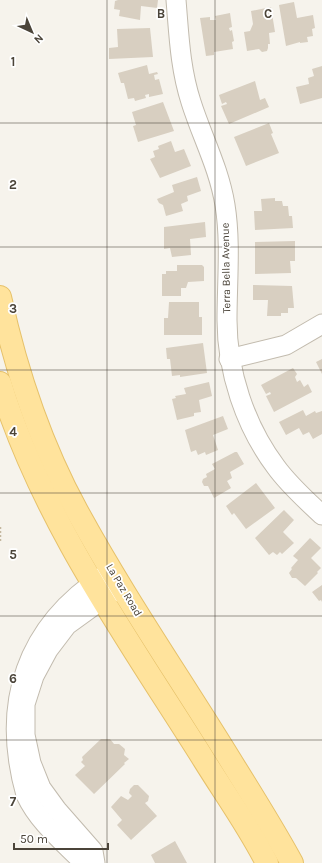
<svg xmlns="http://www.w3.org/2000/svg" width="322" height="863" font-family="Karla,sans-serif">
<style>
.building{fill:#d8cfc1}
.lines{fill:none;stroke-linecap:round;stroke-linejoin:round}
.minor-casing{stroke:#c2bbae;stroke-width:21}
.major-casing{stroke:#e6c16a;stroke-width:24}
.path{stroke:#c4b79f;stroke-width:2.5;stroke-dasharray:2 2;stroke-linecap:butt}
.minor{stroke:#fff;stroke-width:19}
.major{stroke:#ffe39c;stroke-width:22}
.grid{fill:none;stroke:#4b4439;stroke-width:1;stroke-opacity:0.55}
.labels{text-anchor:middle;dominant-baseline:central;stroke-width:3.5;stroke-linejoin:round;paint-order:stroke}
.street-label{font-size:11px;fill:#4b4439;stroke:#fff}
.grid-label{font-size:13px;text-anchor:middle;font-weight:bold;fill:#4b4439;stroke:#fff;stroke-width:3.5;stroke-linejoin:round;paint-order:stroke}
</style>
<rect width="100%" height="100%" fill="#f6f3ec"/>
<g class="building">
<path d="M118,0H158L157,8L141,6L140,20L119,16L120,10L114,9L115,1Z"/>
<path d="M294,2L297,18L313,15L315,28L312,29L313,36L307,37L308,42L300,43V42L286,46L279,5Z"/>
<path d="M271,7L275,32L269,33L270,44H268V48L267,51L262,52L259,49L247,51L244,32L250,31L253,24L251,11Z"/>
<path d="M230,13L232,27L229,28L230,31L232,30L234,41L232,42L233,49L214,52V55L206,56L200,18L210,17V20H216L215,16Z"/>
<path d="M150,28L153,57L109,59V48L118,47L117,29Z"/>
<path d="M147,65L149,74L157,72L158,74L154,75L155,80L159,79L163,94L149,97V94L145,95L146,98L135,101L134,98L128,99L124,83H121L118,73Z"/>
<path d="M322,66V98L300,104L296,87L309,84L308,78L314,76L312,69Z"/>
<path d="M255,81L260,100L265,98L269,107L229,124L221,106L227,104L226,102L222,104L219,95Z"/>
<path d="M163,102L174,131L138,142L133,126L136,125L132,112Z"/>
<path d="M269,123L273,133L271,134L279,153L246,166L234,137Z"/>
<path d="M171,141L175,152L184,149L191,166L160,178L150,159L155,157L153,151L159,149L158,146Z"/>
<path d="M197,177L201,191L187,196L188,201L181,204L183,211L166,216L163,205L159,203L157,199L174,192L172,185Z"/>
<path d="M275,198V201H282L283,206H288L289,216H292L293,228L255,230L254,211H262L261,199Z"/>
<path d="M205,222L206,237L190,239L191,255L172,257L170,248L164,249V227Z"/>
<path d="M295,241V261H290L291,273L255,274V242Z"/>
<path d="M177,265H202L204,267V281L188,282L186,288H181V296H162V274H166V271H177Z"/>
<path d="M253,285L292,286L294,308H288V313H281V316H267L268,300H253Z"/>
<path d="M169,302H199V317H202V335H164V318H168Z"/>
<path d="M203,343L207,373L180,377V375L172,376L170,359H167L166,348Z"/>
<path d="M322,359V374L316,362Z"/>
<path d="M293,368L297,374L295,377L297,382L300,380L304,387L308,384L312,392L274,412L266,396L271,394L270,392L266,394L261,385Z"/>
<path d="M209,382L212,396L199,400L201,412L194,413V416L177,420L172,399L176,398L175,396L186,394L184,388Z"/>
<path d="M303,410L306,416L315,411L316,413L322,411V434L313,439L309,432L303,435L299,428L286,435L279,422Z"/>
<path d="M223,416L228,429L213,435L218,450L206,455L205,452L198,455L196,450L191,452L185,430Z"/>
<path d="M235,452H237L244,464L230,472L232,478L227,481L231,488L214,498L208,486H204L202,482L203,479L207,477L206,474L215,469L212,464Z"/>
<path d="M256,483L275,508L246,529L234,513L232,515L226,506Z"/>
<path d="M284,510L294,520L283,532L294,543L282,554L280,552L277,555L273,552L269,555L255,538Z"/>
<path d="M310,538L321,548L311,558L321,568L317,572L318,573L305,586L296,578H292L289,573L292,569L291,568L298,560L293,556Z"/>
<path d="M322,585V602L321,600L319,601L312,592Z"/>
<path d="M101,739H110L114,744H119L125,749L124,755L129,759L124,763L125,764L94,794L75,775L85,766L81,762L83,760L82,757Z"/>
<path d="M134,785H138L149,796L148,801L145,803L157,816L131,840L117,825L122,820L111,807L121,796L128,800L132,796L129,793L130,789Z"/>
<path d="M175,841L187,863H155L151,855Z"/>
</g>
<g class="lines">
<defs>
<g id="minor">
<path d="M176,0C179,35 180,68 191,102C202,137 219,168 225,205C231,242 227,282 227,320C227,371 245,426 276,467C289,485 306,500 322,515"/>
<path d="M229,359L286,345L322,324"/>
<path d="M90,863L82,861C62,841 38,821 26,795C0,703 26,626 105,575"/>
<path d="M95,863L93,851L57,810L41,788L31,763L25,735V704L34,676L48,650L67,625L114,591"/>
</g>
<g id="major">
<path d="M0,297C16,370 41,445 77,511C125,599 182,681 234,766C254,798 274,830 292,863"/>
<path d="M0,383C42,520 128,639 204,760C225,794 249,827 267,863"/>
</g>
</defs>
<use href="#minor" class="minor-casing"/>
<use href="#major" class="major-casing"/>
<path class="path" d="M0,527V543"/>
<use href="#minor" class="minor"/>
<use href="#major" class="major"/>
</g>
<path class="grid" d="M107,0V863M215,0V863M0,123H322M0,247H322M0,370H322M0,493H322M0,616H322M0,740H322"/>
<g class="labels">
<g class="street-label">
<text transform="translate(226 268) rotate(-91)">Terra Bella Avenue</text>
<text transform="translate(124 590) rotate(59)">La Paz Road</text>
</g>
</g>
<g class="grid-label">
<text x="161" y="18">B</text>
<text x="268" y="18">C</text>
<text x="13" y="66">1</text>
<text x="13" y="189">2</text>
<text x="13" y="313">3</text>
<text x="13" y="436">4</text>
<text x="13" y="559">5</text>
<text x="13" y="683">6</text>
<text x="13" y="806">7</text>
</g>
<g transform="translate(32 32) rotate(136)" stroke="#ffffff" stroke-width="3" paint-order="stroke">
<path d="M0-3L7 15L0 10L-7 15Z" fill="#4b4439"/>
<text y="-6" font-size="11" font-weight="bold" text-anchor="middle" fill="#4b4439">N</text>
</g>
<path d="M14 843v6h94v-6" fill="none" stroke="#4b4439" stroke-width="2"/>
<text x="20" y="843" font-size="12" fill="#4b4439" stroke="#ffffff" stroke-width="3" paint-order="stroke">50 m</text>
</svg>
